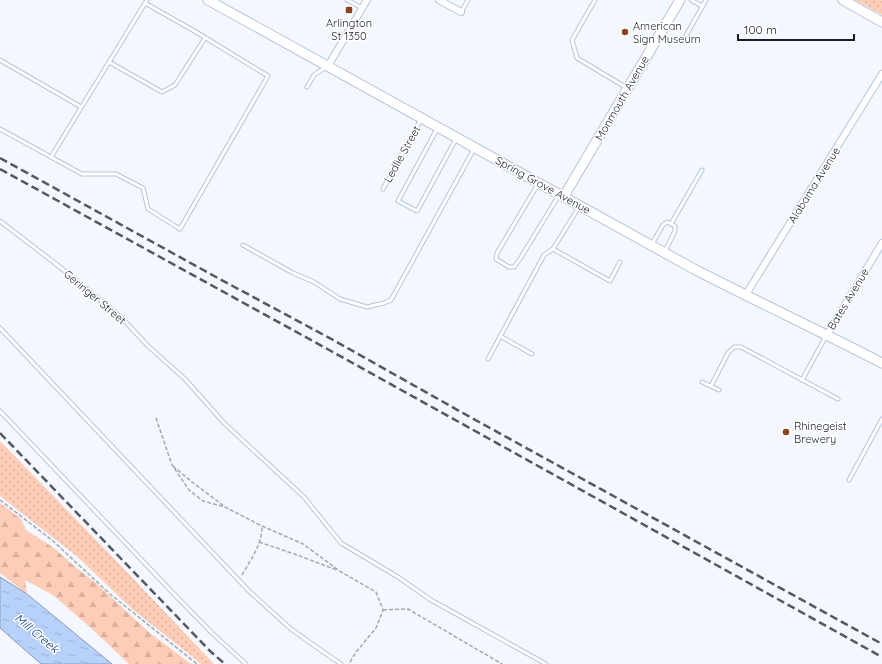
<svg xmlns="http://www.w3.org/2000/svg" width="882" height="664" font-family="Quicksand,sans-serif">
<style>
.grass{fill:url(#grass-dots)}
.forest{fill:url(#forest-firs)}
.water{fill:url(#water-ripples);stroke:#889bbc}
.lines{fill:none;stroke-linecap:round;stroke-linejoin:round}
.lane-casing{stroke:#b5c5e1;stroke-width:5}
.street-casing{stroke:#b5c5e1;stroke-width:8}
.secondary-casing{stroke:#b5c5e1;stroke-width:11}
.path{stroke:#a4a8b0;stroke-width:1.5;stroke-dasharray:4 2;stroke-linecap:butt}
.lane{stroke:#fff;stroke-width:3}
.street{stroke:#fff;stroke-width:6}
.secondary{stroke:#fff;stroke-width:9}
.rail{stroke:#535862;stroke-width:2.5;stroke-dasharray:8 4;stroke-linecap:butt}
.poi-dot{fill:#8b4420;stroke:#fff;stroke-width:1.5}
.labels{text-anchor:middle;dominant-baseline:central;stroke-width:3;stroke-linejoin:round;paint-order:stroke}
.poi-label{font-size:11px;fill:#181e29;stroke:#fff;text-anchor:start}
.street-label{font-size:11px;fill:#181e29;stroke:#fff}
.water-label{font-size:12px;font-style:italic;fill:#164290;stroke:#fff}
</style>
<defs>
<pattern id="grass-dots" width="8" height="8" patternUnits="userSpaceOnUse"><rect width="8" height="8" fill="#fecdb7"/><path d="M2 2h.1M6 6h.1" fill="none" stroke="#d9b09d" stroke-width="1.8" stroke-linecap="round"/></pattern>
<pattern id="forest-firs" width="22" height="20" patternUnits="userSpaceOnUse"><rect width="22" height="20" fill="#fecdb7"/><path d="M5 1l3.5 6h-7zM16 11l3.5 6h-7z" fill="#d9b09d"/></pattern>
<pattern id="water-ripples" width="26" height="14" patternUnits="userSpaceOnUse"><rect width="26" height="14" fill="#b8d1fb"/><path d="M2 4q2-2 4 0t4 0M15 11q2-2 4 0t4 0" fill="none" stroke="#9db3d7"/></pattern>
</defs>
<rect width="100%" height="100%" fill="#f4f7fd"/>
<g class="grass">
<path d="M855,0H882V15Z"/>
<path d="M0,441L127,572L214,664H201L194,658L132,609L79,558L0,496Z"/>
</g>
<path class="forest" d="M0,503L21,519L26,530L54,548L73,565L97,584L150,633L191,664H129L93,630L53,595L25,580L27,594L0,573Z"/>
<path class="water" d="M0,577L27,594L112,664H41L0,628Z"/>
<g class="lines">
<defs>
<g id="lane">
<path d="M347,0L362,8"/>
<path d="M595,0L572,40L577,58L627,88"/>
<path d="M691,0L702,6"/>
<path d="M461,12L468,0"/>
<path d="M683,41L706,0"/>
<path d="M0,60L81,107"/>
<path d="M109,62L162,92L175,85L205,38"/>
<path d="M307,87L314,75L326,67"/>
<path d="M0,129L82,174H116L143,188L148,209L180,229L268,76L196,32L145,3"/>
<path d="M437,129L398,201L417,211L456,139"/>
<path d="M51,157L147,0"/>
<path d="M538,184L497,253L496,259L509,267H514L520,259L559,195"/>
<path d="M383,189L421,119"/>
<path d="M0,221L56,264L122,318L148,346L185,379L224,423L304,497L341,543L398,577L431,600L546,664"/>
<path d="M671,224L702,170"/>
<path d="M652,244L663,225L667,222L675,226V231L665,251"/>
<path d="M243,245L293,273L314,282L340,299L367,307L384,303L391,300L474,149"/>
<path d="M553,249L610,281L620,262"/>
<path d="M0,328L249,591L291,629L322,651L341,664"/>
<path d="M500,336L532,354"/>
<path d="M488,359L544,255L553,249L579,207"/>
<path d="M802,380L826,336"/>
<path d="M702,382L719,390"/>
<path d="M711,386L728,353L734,347H741L838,399"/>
<path d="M0,411L174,594L212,633L246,664"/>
<path d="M849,480L882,419"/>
</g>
<g id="street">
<path d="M439,0L461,12"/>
<path d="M328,66L367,0"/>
<path d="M745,296L882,74"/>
<path d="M827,335L882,243"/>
</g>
<g id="secondary">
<path d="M208,0L694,269C756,301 820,331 882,363"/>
<path d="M843,0L882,22"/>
<path d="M564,196L680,0"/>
</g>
</defs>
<use href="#lane" class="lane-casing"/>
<use href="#street" class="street-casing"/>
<use href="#secondary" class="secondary-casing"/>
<g class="path">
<path d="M156,418L172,465L189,490L203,501L225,507L262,526L303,544L341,572L376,592L383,610L376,628L356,652L349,664"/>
<path d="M173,466L192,482L224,506"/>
<path d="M0,500L53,541L110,594L197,664"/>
<path d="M259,542L297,555L337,570"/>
<path d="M242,575C251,559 262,545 262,526"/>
<path d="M383,610L408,609L502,664"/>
</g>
<use href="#lane" class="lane"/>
<use href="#street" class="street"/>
<use href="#secondary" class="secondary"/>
<g class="rail">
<path d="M0,158L216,277L335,341L470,417L882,644"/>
<path d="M0,169L331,351L882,657"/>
<path d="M0,433L210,651L225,664"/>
</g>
</g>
<g class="poi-dot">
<rect x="345" y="6" width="8" height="8" rx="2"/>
<circle cx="625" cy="32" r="4"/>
<circle cx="786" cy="432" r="4"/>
</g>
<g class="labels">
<g class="poi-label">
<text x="349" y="23" text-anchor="middle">Arlington<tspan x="349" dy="13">St 1350</tspan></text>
<text x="633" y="26">American<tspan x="633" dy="13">Sign Museum</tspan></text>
<text x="794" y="426">Rhinegeist<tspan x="794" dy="13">Brewery</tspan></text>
</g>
<g class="street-label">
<text transform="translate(622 98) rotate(-60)">Monmouth Avenue</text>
<text transform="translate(402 154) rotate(-61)">Ledlie Street</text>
<text transform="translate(543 185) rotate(29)">Spring Grove Avenue</text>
<text transform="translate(814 185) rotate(-58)">Alabama Avenue</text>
<text transform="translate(95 297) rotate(40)">Geringer Street</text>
<text transform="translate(848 299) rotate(-59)">Bates Avenue</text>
</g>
<g class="water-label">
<text transform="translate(37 633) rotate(40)">Mill Creek</text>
</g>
</g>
<path d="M738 34v6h116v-6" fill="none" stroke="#181e29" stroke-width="2"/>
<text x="744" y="34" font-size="12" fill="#181e29" stroke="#ffffff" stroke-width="3" paint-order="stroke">100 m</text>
</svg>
